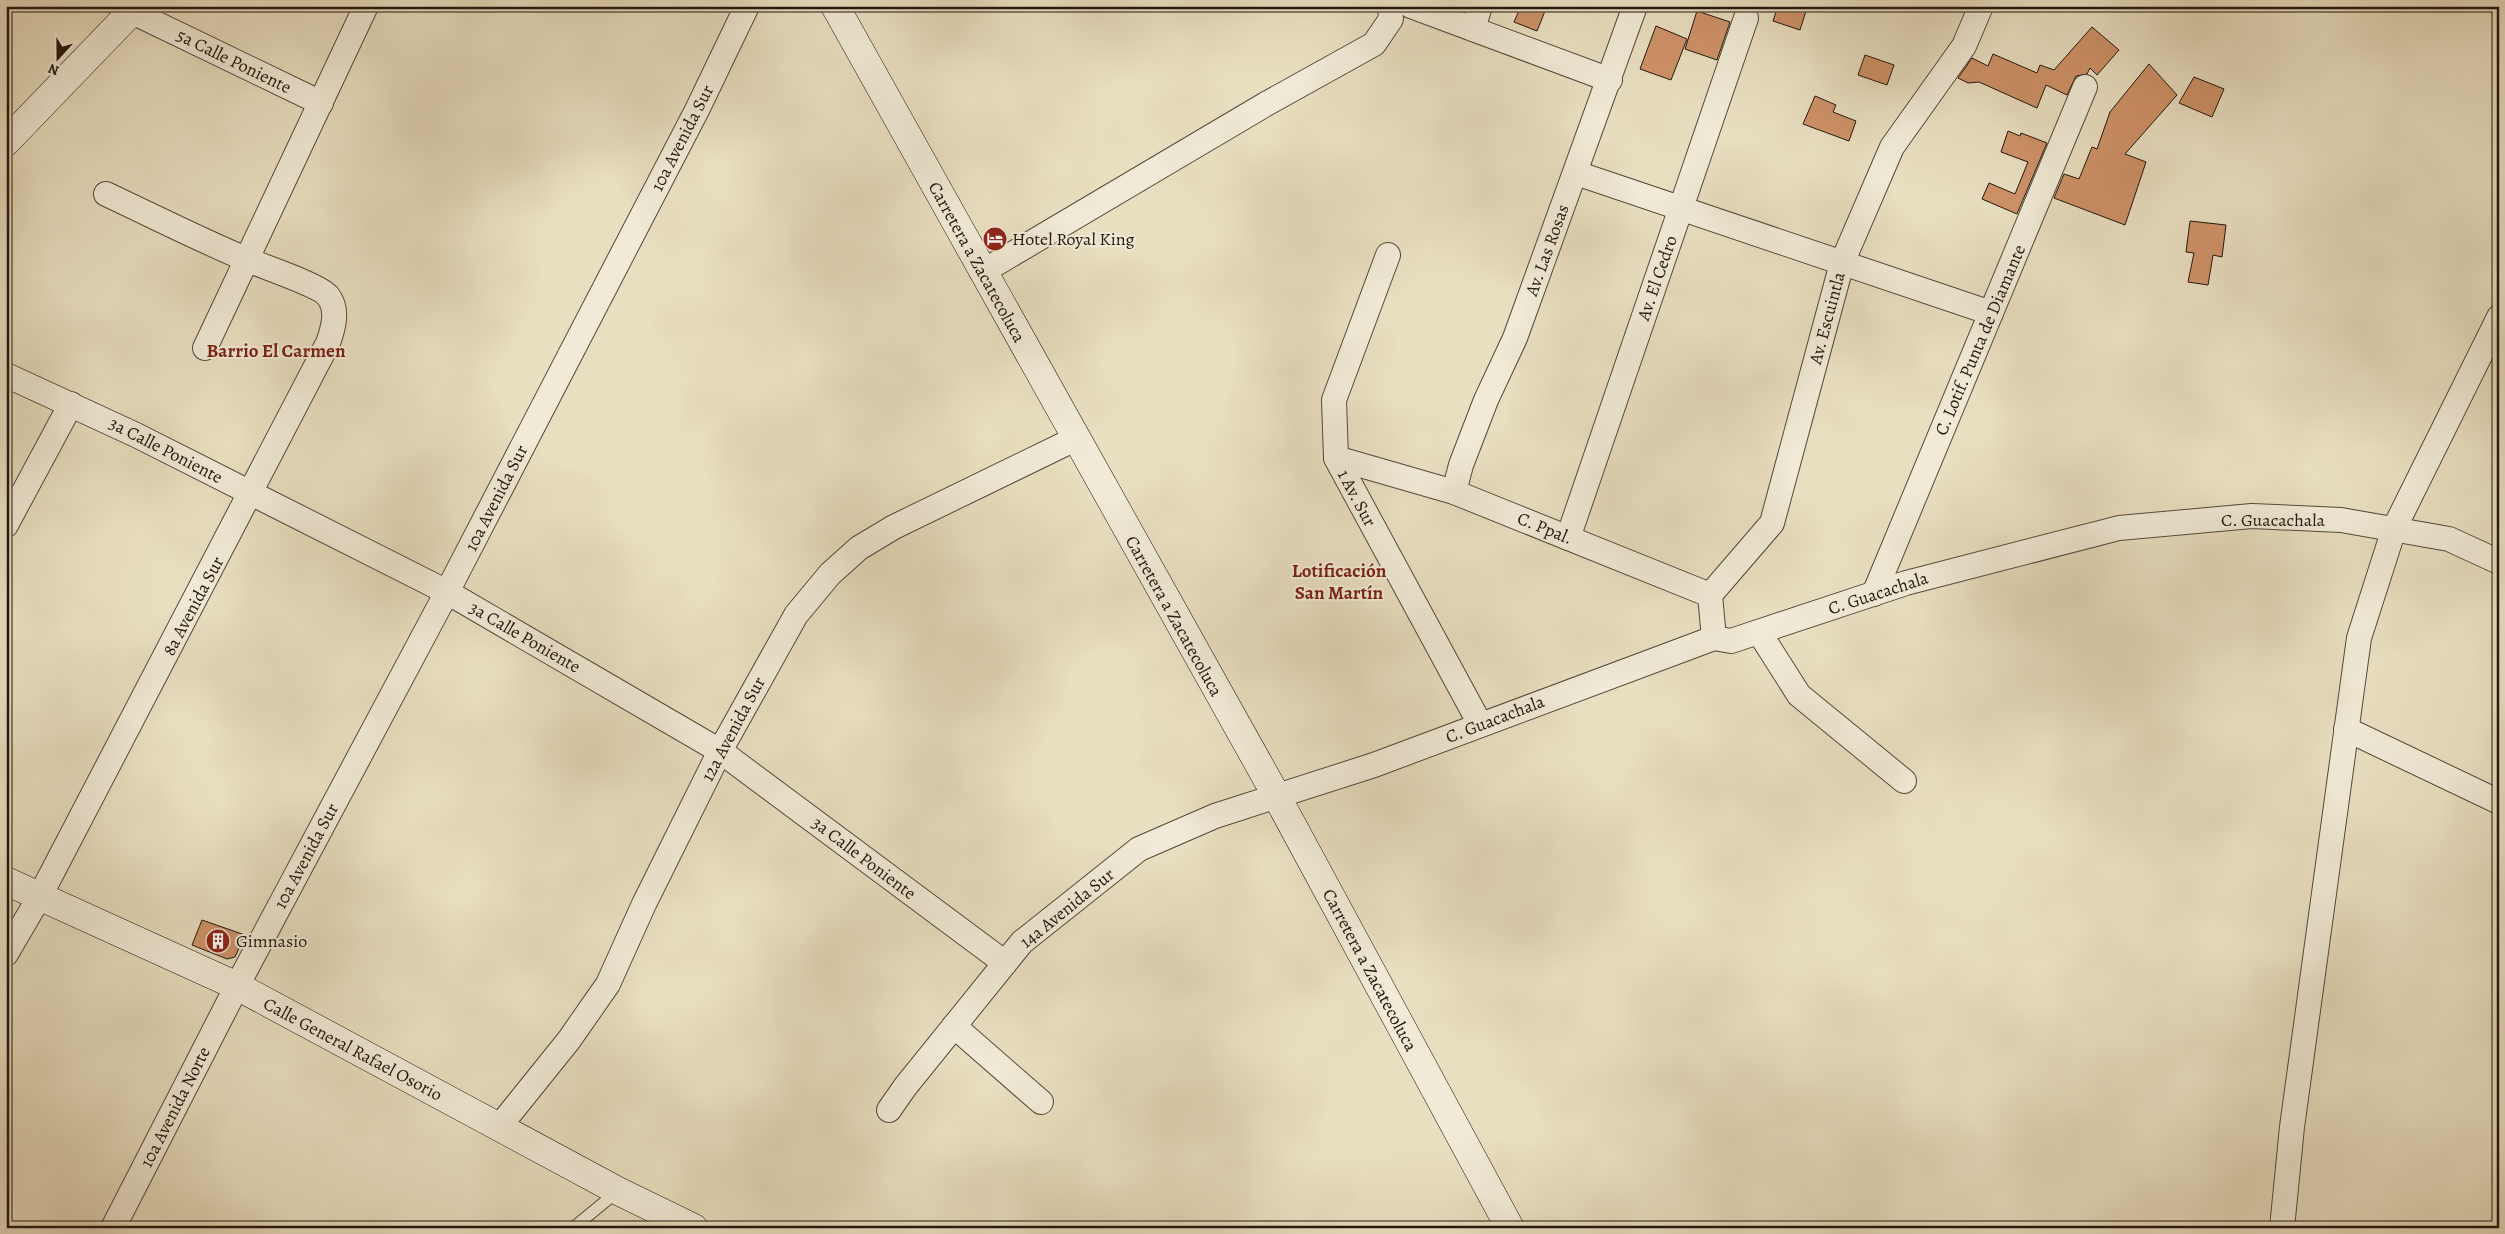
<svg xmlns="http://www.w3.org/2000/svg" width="2505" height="1234" font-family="Alegreya,serif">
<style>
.building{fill:#ce9268;stroke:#21170f}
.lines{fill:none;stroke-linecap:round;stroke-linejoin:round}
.lane-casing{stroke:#53493b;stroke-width:13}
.street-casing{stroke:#53493b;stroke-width:26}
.secondary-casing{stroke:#21170f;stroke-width:29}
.lane{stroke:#f0ead6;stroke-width:11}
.street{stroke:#f0ead6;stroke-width:24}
.secondary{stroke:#f0ead6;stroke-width:28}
.labels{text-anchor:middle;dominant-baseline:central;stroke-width:4;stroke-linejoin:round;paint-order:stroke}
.street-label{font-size:18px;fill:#21170f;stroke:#f0ead6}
.poi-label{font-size:18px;fill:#21170f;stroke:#f0ead6;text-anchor:start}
.neighbourhood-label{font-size:19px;font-weight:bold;fill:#7a1f14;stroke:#f0ead6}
</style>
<rect width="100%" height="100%" fill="#e8dec0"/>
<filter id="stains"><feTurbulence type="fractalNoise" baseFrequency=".004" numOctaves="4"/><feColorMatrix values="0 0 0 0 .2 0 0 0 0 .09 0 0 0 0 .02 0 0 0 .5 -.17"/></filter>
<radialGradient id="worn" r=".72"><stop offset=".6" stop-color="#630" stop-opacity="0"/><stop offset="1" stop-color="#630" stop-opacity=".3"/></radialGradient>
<g class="building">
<path d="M1521,6H1547L1537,31L1514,22Z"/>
<path d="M1778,6H1791L1806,11L1800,30L1773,21Z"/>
<path d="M1697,11L1730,22L1717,60L1685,49Z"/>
<path d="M1656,26L1687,39L1671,80L1640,69Z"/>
<path d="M2092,27L2119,50L2097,75L2090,68L2087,74L2076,76L2067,95L2046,85L2037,108L1979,82L1968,83L1958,78L1972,58L1988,66L1993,54L2037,73L2040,65L2054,70Z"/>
<path d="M1865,55L1894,65L1887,85L1858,75Z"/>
<path d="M2149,64L2177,95L2125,154L2146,162L2125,225L2054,198L2064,174L2079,179L2092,147L2097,149L2110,112Z"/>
<path d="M2194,77L2224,89L2212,117L2179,103Z"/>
<path d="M1815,96L1836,105L1833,112L1856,121L1849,141L1803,124Z"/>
<path d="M2008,131L2020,136L2021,133L2047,143L2017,214L1982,199L1989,183L2015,194L2028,162L2001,152Z"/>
<path d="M2190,221L2226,225L2222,257L2213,255L2208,285L2188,282L2194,253L2186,252Z"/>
<path d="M202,920L245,935L235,957L227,959L192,945Z"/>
</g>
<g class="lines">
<defs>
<path id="lane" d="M573,1228L618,1191"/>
<g id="street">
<path d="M120,6L321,103"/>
<path d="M1411,6L1610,80"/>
<path d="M1473,29L1480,6"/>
<path d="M1576,173L1991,313"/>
<path d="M1388,255L1334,400L1336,458L1480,724"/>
<path d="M982,272L1266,104L1374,44L1391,19L1390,6"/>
<path d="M205,348L366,6"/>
<path d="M6,375L136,435L447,592L720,751L1005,963"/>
<path d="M1336,458L1454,492L1710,595L1714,638"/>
<path d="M1454,492L1461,465L1486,400L1515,338L1635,6"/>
<path d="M6,525L71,404"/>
<path d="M1568,538L1746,18"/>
<path d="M1874,594L2085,87"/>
<path d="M1710,595L1772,523L1842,263L1892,147L1964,46L1981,6"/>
<path d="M1759,632L1799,695L1904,781"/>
<path d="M2346,729L2499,802"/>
<path d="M6,954L40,896L328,343C333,329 339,310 328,296C319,285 264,267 248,260C200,240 153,216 106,194"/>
<path d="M954,1026L1041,1102"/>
<path d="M889,1110L905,1087L1022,942L1139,849L1215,816L1374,765L1714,638L1731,641L1906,583L2119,528L2252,516L2341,520L2449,539L2499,562"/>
<path d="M499,1127L569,1040L608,984L644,904L720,751L796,615L830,574L859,548L894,527L1075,439"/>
<path d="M113,1228L237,986L447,592L697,110L747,6"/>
<path d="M2282,1228L2292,1127L2359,638L2394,529L2499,317"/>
</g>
<g id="secondary">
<path d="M835,6L1276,795L1510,1228"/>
<path d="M6,142L137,6"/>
<path d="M6,881L237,986L618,1191L694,1228"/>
</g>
</defs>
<use href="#lane" class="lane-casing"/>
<use href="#street" class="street-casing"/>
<use href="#secondary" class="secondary-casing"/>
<use href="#lane" class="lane"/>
<use href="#street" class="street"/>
<use href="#secondary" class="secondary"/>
</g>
<defs>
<symbol id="hotel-disc" viewBox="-11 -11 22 22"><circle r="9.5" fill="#8f2418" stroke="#f0ead6"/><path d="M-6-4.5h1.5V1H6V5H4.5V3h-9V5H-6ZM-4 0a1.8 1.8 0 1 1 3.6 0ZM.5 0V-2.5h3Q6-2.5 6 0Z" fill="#fff"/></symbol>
<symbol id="building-disc" viewBox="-11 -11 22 22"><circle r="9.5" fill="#8f2418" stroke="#f0ead6"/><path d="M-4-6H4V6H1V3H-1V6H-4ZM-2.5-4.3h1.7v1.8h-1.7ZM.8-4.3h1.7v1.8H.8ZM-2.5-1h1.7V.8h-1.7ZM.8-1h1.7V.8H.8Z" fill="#fff"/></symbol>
</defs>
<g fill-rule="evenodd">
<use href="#hotel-disc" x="981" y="225" width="28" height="28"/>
<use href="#building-disc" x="204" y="927" width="28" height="28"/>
</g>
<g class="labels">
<g class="street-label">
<text transform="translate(234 61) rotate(26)">5a Calle Poniente</text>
<text transform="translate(682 138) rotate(-63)">10a Avenida Sur</text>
<text transform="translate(1547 250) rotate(-70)">Av. Las Rosas</text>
<text transform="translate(977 262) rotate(61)">Carretera a Zacatecoluca</text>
<text transform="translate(1657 278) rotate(-71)">Av. El Cedro</text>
<text transform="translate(1827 318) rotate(-75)">Av. Escuintla</text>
<text transform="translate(1980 340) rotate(-67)">C. Lotif. Punta de Diamante</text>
<text transform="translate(166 450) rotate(27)">3a Calle Poniente</text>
<text transform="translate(496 498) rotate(-63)">10a Avenida Sur</text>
<text transform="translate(1357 498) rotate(62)">1 Av. Sur</text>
<text x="2273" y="520">C. Guacachala</text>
<text transform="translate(1545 528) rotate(22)">C. Ppal.</text>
<text transform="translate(1878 593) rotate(-18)">C. Guacachala</text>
<text transform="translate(193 606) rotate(-62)">8a Avenida Sur</text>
<text transform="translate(1174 616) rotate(61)">Carretera a Zacatecoluca</text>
<text transform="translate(525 637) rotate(30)">3a Calle Poniente</text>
<text transform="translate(1495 719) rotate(-21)">C. Guacachala</text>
<text transform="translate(733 729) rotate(-62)">12a Avenida Sur</text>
<text transform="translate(306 856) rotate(-62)">10a Avenida Sur</text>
<text transform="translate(864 858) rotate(37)">3a Calle Poniente</text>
<text transform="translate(1067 908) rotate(-39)">14a Avenida Sur</text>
<text transform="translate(1370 970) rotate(62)">Carretera a Zacatecoluca</text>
<text transform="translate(353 1049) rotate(28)">Calle General Rafael Osorio</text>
<text transform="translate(175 1107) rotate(-63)">10a Avenida Norte</text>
</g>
<g class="poi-label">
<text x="1012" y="239">Hotel Royal King</text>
<text x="236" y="941">Gimnasio</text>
</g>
<g class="neighbourhood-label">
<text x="276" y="351">Barrio El Carmen</text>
<text x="1339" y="571">Lotificación<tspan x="1339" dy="22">San Martín</tspan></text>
</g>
</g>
<rect width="2505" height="1234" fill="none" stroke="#e8dec0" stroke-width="25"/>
<rect x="8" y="8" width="2490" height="1219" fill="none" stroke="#21170f" stroke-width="2.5"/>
<rect x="12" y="12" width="2480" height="1209" fill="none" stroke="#21170f"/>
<g transform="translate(58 58) rotate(201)" stroke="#f0ead6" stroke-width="4" paint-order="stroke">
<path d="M0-4L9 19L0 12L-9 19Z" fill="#21170f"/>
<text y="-8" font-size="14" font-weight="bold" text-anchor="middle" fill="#21170f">N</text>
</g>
<rect width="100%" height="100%" filter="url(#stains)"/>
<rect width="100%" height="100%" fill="url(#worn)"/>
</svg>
